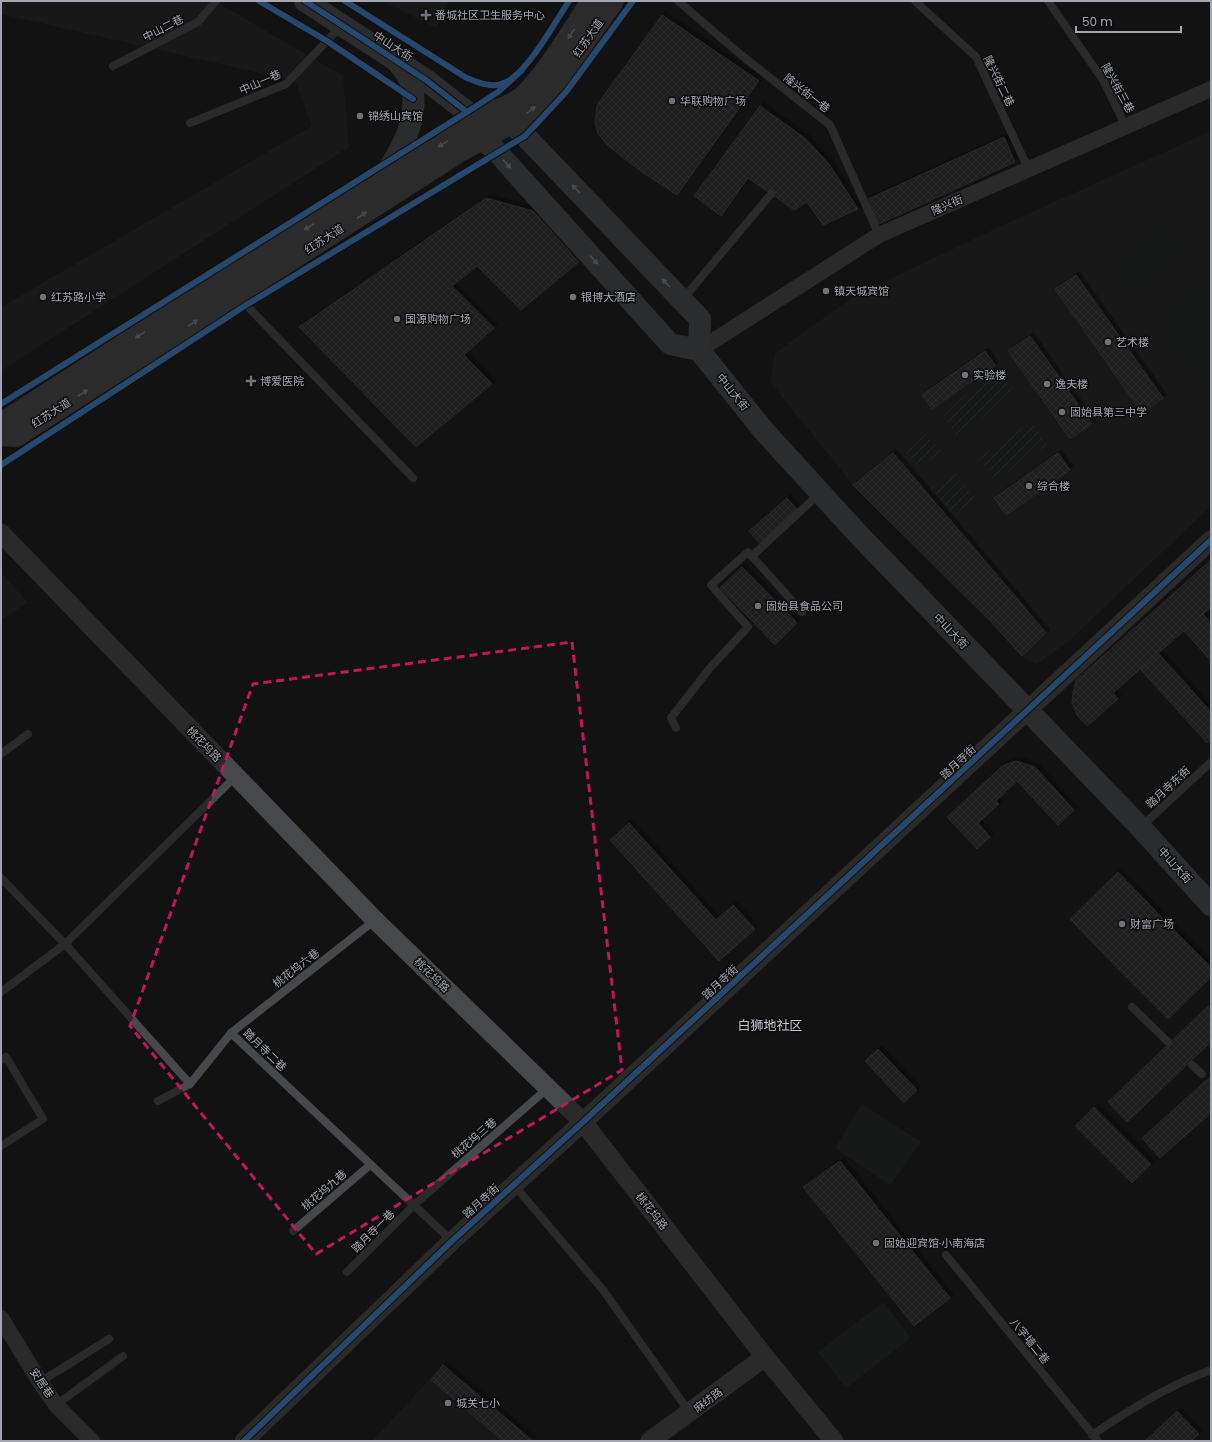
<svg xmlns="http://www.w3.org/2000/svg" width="1212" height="1442" font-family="Poppins,'Noto Sans SC',sans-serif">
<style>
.built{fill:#1f1f21}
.garden{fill:url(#garden-furrows)}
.pitch{fill:#1c231e}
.building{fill:url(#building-cross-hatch);stroke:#424246;filter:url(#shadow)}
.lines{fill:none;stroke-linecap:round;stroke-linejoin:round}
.service{stroke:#47484b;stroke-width:8}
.minor{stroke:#47484b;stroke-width:16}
.tertiary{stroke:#47484b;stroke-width:19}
.secondary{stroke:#4b4c4f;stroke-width:22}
.primary{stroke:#494a4d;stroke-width:22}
.cycleway-casing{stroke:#0d0d0e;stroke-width:8}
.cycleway{stroke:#408adc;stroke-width:6}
.oneway{fill:#898b94}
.oneway2{fill:#8e909a}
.marked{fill:none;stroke:#c2185b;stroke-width:3;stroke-dasharray:8 5;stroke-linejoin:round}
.poi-dot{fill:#71737b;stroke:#0d0d0e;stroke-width:1.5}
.labels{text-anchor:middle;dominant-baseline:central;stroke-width:3;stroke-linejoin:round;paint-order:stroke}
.poi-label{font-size:11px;fill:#a4a7b3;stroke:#0d0d0e;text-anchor:start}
.street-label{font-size:11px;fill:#a4a7b3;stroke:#0d0d0e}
.quarter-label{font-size:13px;fill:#c5c6d0;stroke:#0d0d0e}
</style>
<defs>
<pattern id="garden-furrows" width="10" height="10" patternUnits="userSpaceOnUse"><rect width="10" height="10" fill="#1c231e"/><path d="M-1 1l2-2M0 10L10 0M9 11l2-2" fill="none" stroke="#3a403c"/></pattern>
<pattern id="building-cross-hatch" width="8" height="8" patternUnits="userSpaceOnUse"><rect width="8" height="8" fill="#2d2d2e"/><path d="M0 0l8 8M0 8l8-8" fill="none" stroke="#48494a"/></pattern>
<filter id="shadow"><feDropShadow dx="3.5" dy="-3.5" stdDeviation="0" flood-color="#0009"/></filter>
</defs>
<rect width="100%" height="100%" fill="#121213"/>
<g class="built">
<path d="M1,1H215L343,76L349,147L1,371V307L312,126L295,81L1,14Z"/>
<path d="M383,1H450L436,28Z"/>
<path d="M1211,131V506L1070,640L1036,665L1022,656L1045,633L1015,596L990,621L881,514L853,485L770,382L775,353L856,295L999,227Z"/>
<path d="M1,572L28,603L1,620Z"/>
<path d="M443,1365L533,1441H372Z"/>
</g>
<g class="garden">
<path d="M999,372L1015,395L957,435L941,412Z"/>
<path d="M1031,422L1047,445L995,481L979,458Z"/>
<path d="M926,432L941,451L919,469L903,450Z"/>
<path d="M954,471L976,499L952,516L931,488Z"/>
</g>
<g class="pitch">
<path d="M1163,225L1185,257L1132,294L1110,262Z"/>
<path d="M1206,282L1211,289V371L1196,381L1152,318Z"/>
<path d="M862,1104L921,1142L890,1185L835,1148Z"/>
<path d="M883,1302L911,1338L846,1388L818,1352Z"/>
</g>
<g class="building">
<path d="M662,15L759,81L677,195L646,175L608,146L598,134L595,123L597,105Z"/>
<path d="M760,106L806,139L829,164L858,209L823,225L807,202L794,210L748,178L721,216L694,196Z"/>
<path d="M1004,137L1015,162L879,224L868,199Z"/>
<path d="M486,198L533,211L579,262L521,310L477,266L452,286L494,328L464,355L492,384L416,447L299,327Z"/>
<path d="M1076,275L1163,398L1142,413L1055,289Z"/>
<path d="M1030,336L1092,424L1070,439L1008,351Z"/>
<path d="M985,351L995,365L932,409L922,395Z"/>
<path d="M893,453L1015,596L990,621L853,485Z"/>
<path d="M1058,453L1070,470L1006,515L994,498Z"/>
<path d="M787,498L799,512L761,545L749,531Z"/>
<path d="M1211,560V607L1113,693L1118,699L1087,726L1077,715L1072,703L1073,693L1076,680Z"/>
<path d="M742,567L797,623L775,645L720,588Z"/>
<path d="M1015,596L1046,633L1022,656L990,621Z"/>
<path d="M1203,614L1211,622V661L1184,631Z"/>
<path d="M1159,654L1211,712V739L1207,743L1141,670Z"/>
<path d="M1016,761L1035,767L1074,810L1058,825L1017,781L996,801L999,804L978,823L990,837L977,849L947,817L999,769L1004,765Z"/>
<path d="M629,823L716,920L733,905L755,929L719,961L610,840Z"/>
<path d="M1118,872L1174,930L1126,977L1070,919Z"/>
<path d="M1174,930L1211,967V977L1168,1019L1126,977Z"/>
<path d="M1209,1005L1211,1007V1042L1127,1122L1108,1102Z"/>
<path d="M878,1049L917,1090L904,1103L865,1061Z"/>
<path d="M1211,1076V1113L1160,1158L1142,1138Z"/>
<path d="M1094,1107L1151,1164L1132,1183L1075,1126Z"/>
<path d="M840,1161L950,1298L914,1326L803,1187Z"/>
<path d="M443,1365L533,1441H503L431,1380Z"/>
<path d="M1177,1411L1199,1434L1191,1441H1145Z"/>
</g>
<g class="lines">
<g class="service">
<path d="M678,1L740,54L830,125L879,235"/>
<path d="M915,1L976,57L1028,168"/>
<path d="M1048,1L1103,80L1126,127"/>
<path d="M113,66L198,22L216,1"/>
<path d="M190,123L286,84L342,25"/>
<path d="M683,299L771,194"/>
<path d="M246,305L413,478"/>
<path d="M752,556L802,612"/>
<path d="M676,728L671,718L709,669L748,627L711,585L748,552L752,556L820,493"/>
<path d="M1,754L28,734"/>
<path d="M1141,827L1211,762"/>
<path d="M1,878L65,944L190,1084L231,1033L452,1241"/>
<path d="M1,992L65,944L236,776"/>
<path d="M1132,1007L1168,1042"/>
<path d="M231,1033L375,920"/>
<path d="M1,1060L6,1057L43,1119L1,1146"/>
<path d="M1192,1065L1202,1074"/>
<path d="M158,1101L190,1084"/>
<path d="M514,1185L603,1290L690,1413"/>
<path d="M293,1231L370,1165"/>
<path d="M946,1255L1098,1441"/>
<path d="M347,1272L414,1205L548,1088"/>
<path d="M40,1382L109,1339"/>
<path d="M56,1405L123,1356"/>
<path d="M1092,1435C1129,1410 1169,1385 1211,1370"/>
</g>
<g class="minor">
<path d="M699,350L879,235L1211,89"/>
<path d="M1,1318L40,1382L56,1405L92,1441"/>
</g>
<g class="tertiary">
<path d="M1,533L375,920L583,1122L765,1357L834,1441"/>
<path d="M244,1441L452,1241L583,1122L1211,540"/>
<path d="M650,1441L765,1357"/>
</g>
<g class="secondary">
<path d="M305,1L426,80L467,112L471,127L497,152L670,344L699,350L764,431L858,534L1141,828L1211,905"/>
<path d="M497,110L525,136L700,319L699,350"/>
<path d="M381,181C400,152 421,119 411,83C409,76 402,68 398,62"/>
</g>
<g class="primary">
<path d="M1,434L7,420L332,211L498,110C508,106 520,101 527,93C551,68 573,30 592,1"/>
<path d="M1,435L16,436L457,153L531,112L546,97L613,1"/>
</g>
<defs>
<g id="cycleway">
<path d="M259,1L327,41L413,99"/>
<path d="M305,1L426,80L467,112"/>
<path d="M345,1L465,77C477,82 492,89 504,83C527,74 555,22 569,1"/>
<path d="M1,404L467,112L498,92L522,70"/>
<path d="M1,465L246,305L525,136L566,92L633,1"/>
<path d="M244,1441L452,1241L583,1122L1211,540"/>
</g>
</defs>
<use href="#cycleway" class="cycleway-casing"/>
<use href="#cycleway" class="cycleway"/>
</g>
<defs><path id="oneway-solid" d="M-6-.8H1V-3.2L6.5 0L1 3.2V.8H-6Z"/></defs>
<g class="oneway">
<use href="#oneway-solid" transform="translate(571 34) rotate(123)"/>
<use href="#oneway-solid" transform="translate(531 110) rotate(-37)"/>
<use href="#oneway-solid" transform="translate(443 144) rotate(149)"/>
<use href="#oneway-solid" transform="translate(362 215) rotate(-33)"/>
<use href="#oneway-solid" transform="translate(309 227) rotate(147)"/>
<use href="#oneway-solid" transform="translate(193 323) rotate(-33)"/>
<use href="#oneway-solid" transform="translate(140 335) rotate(147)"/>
<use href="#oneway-solid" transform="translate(83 393) rotate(-33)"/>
</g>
<g class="oneway2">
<use href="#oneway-solid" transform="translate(507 164) rotate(48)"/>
<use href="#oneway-solid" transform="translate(576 189) rotate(-134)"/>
<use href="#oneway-solid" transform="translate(594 260) rotate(48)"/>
<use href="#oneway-solid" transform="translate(666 283) rotate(-134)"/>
</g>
<path d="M0 0H1212V1442H0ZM572,642L622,1070L316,1254L130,1026L253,684Z" fill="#121213" fill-opacity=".55" fill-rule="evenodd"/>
<path class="marked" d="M572,642L622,1070L316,1254L130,1026L253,684Z"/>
<g class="poi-dot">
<path d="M424 9h4v4h4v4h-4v4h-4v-4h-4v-4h4z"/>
<circle cx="672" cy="101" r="4"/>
<circle cx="360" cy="116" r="4"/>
<circle cx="826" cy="291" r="4"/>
<circle cx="43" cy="297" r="4"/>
<circle cx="573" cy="297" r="4"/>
<circle cx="397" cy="319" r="4"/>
<circle cx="1108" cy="342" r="4"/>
<circle cx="965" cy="375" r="4"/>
<path d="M249 375h4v4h4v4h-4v4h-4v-4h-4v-4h4z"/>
<circle cx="1047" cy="384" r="4"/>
<circle cx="1062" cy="412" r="4"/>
<circle cx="1029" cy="486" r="4"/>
<circle cx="758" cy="606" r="4"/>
<circle cx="1122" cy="924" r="4"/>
<circle cx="876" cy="1243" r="4"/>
<circle cx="448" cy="1403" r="4"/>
</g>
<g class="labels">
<g class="poi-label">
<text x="435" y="15">番城社区卫生服务中心</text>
<text x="680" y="101">华联购物广场</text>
<text x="368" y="116">锦绣山宾馆</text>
<text x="834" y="291">镇天城宾馆</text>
<text x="51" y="297">红苏路小学</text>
<text x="581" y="297">银博大酒店</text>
<text x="405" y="319">国源购物广场</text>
<text x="1116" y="342">艺术楼</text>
<text x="973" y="375">实验楼</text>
<text x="260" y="381">博爱医院</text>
<text x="1055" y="384">逸夫楼</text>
<text x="1070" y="412">固始县第三中学</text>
<text x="1037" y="486">综合楼</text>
<text x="766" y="606">固始县食品公司</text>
<text x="1130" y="924">财富广场</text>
<text x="884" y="1243">固始迎宾馆·小南海店</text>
<text x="456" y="1403">城关七小</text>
</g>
<g class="street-label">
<text transform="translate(163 28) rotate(-27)">中山二巷</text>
<text transform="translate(588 38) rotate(-55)">红苏大道</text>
<text transform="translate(393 46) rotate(33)">中山大街</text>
<text transform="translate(999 81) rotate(64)">隆兴街二巷</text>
<text transform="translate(260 82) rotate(-24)">中山一巷</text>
<text transform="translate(1118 88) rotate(61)">隆兴街三巷</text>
<text transform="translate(807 93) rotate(38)">隆兴街一巷</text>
<text transform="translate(947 205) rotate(-24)">隆兴街</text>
<text transform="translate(324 239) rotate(-33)">红苏大道</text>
<text transform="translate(733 392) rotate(51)">中山大街</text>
<text transform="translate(51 413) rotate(-33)">红苏大道</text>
<text transform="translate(951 631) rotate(46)">中山大街</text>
<text transform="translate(204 744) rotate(46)">桃花坞路</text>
<text transform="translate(958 762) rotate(-43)">踏月寺街</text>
<text transform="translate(1168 787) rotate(-43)">踏月寺东街</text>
<text transform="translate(1175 865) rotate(48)">中山大街</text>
<text transform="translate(296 968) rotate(-38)">桃花坞六巷</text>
<text transform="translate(432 975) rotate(44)">桃花坞路</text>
<text transform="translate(720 982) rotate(-43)">踏月寺街</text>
<text transform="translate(265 1050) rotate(44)">踏月寺二巷</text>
<text transform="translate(474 1138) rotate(-41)">桃花坞三巷</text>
<text transform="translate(324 1190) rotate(-41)">桃花坞九巷</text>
<text transform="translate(481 1201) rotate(-42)">踏月寺街</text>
<text transform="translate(652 1211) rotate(52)">桃花坞路</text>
<text transform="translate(373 1231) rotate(-45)">踏月寺一巷</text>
<text transform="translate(1030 1341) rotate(51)">八字墙二巷</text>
<text transform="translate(42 1383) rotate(56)">安居巷</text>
<text transform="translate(708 1400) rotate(-37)">麻纺路</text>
</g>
<g class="quarter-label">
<text x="770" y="1025">白狮地社区</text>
</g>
</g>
<rect width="1212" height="1442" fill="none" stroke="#a4a7b3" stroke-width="4"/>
<path d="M1076 26v6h105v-6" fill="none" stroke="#a4a7b3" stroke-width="2"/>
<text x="1082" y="26" font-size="12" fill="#a4a7b3" stroke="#0d0d0e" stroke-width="3" paint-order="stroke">50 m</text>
</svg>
